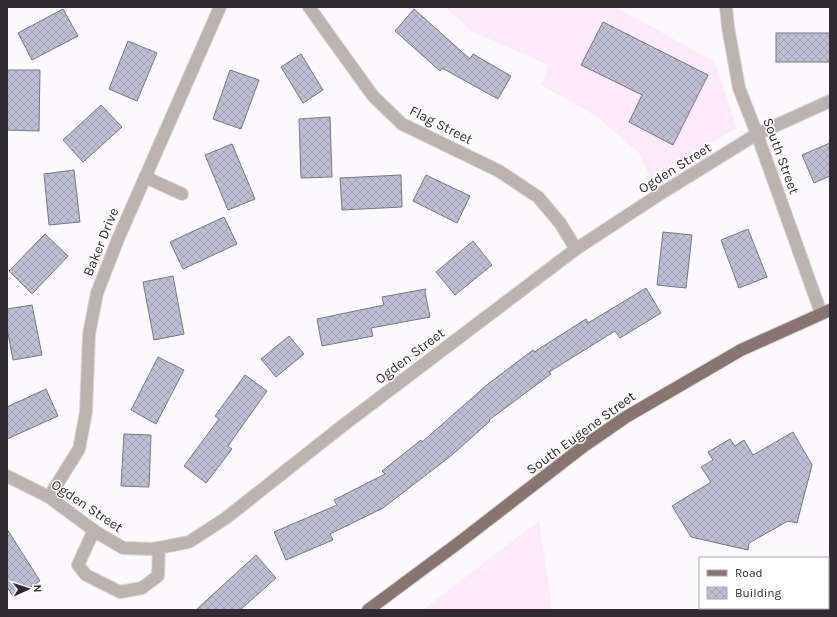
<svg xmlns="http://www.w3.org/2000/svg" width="837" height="617" font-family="Karla,sans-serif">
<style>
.commercial{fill:#fceafb}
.building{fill:url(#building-cross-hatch);stroke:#767689}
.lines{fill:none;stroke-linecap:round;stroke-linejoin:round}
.minor-casing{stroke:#d7d4d8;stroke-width:14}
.major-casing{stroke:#d7d4d8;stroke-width:14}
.minor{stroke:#bcb2ae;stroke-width:12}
.major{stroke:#887570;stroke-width:12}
.labels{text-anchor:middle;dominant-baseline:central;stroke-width:3;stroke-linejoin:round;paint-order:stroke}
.street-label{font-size:14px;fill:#302a31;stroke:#fff}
</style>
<defs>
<pattern id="building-cross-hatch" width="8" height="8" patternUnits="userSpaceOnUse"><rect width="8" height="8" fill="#bebed3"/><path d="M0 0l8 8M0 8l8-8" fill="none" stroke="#a4a3b6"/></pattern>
</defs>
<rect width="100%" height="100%" fill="#fcf9fd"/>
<g class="commercial">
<path d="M445,7H616L715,62L737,128L650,178L639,153L596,116L541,85L548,65L471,31Z"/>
<path d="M539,521L551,599V610H422Z"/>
</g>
<g class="building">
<path d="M63,9L78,36L32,60L18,33Z"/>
<path d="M414,9L470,59L473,54L511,76L498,99L442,68L440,71L395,31Z"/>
<path d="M603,22L708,75L673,145L629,122L642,95L581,65Z"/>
<rect x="776" y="33" width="54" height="29"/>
<path d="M128,41L157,53L137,101L109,89Z"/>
<path d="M301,54L323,90L303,103L281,67Z"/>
<path d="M7,70H40L39,131L7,130Z"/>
<path d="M230,70L259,80L241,129L213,119Z"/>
<path d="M101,105L122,127L83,162L63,140Z"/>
<path d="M330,117L332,177L301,178L299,119Z"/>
<path d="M830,143V176L814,183L802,155Z"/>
<path d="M232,144L255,199L228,210L205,155Z"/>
<path d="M74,170L80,222L49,225L44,174Z"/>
<path d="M401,175L402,207L342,210L340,178Z"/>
<path d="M426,175L470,196L457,223L413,201Z"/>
<path d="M224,217L237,244L183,269L170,242Z"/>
<path d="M748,229L767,277L739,288L721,240Z"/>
<path d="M663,232L692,235L686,288L657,285Z"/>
<path d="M45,234L68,256L32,294L9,271Z"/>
<path d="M473,241L492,265L455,295L436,272Z"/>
<path d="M173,276L184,334L154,340L143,282Z"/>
<path d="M646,288L661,313L620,338L615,331L549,372L551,374L489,420L490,421L452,455L383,508L330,534L333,540L286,560L274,532L337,505L334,500L385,474L382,471L421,440L422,442L488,384L533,350L534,352L586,319L588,323Z"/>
<path d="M426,289L425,292L430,317L371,328L373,336L322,346L317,319L384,305L382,297Z"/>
<path d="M32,305L42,355L13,360L7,328V309Z"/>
<path d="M289,336L304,354L276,377L261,359Z"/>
<path d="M158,357L184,370L156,424L131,410Z"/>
<path d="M245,375L267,391L228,446L232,449L206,483L184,466L219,419L215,416Z"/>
<path d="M46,389L58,416L7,439V407Z"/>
<path d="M793,432L812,465L797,523L788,521L749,543L748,550L691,537L672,506L711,482L701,467L713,460L708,452L730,439L735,446L744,440L753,455Z"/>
<path d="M124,434L151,435L149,487L121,486Z"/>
<path d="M7,529L40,581L14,598L7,587Z"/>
<path d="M256,555L276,578L240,610H196Z"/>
</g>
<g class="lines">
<defs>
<g id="minor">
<path d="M309,7L373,96L402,124L499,171L538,197L560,223L576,249"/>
<path d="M726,7L728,27L739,88L757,134L821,313"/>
<path d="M145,177L182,194"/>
<path d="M7,476L49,497L96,532L123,548L153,549L189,542L226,518L341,427L576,249L660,194L757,134L830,101"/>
<path d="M49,497L79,449L86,412L89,334L97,293L118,239L220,7"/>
<path d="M94,530L78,565L86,575L120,592L142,588L158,576L159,548"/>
</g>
<path id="major" d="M368,610L461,541L584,446L626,417L741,350L830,310"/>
</defs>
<use href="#minor" class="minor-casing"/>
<use href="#major" class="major-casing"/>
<use href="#minor" class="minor"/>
<use href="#major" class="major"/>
</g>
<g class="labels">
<g class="street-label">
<text transform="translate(441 125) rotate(27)">Flag Street</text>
<text transform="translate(781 156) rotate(70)">South Street</text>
<text transform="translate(675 168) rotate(-32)">Ogden Street</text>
<text transform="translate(101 242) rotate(-68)">Baker Drive</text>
<text transform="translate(410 356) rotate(-37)">Ogden Street</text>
<text transform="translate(581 433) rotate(-36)">South Eugene Street</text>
<text transform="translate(87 506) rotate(34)">Ogden Street</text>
</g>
</g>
<rect width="837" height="617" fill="none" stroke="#302a31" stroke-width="16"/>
<rect x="699" y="557" width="130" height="52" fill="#ffffff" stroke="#acaaad"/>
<rect x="707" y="570" width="20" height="6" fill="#887570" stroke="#acaaad"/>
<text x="735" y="577" font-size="12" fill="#302a31">Road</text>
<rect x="707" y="587" width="20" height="12" fill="url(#building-cross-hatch)" stroke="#acaaad"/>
<text x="735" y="597" font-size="12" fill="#302a31">Building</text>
<g transform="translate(28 589) rotate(87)" stroke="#ffffff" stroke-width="3" paint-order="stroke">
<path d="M0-3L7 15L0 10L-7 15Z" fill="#302a31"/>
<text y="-6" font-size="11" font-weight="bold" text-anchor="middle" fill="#302a31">N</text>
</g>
</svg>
